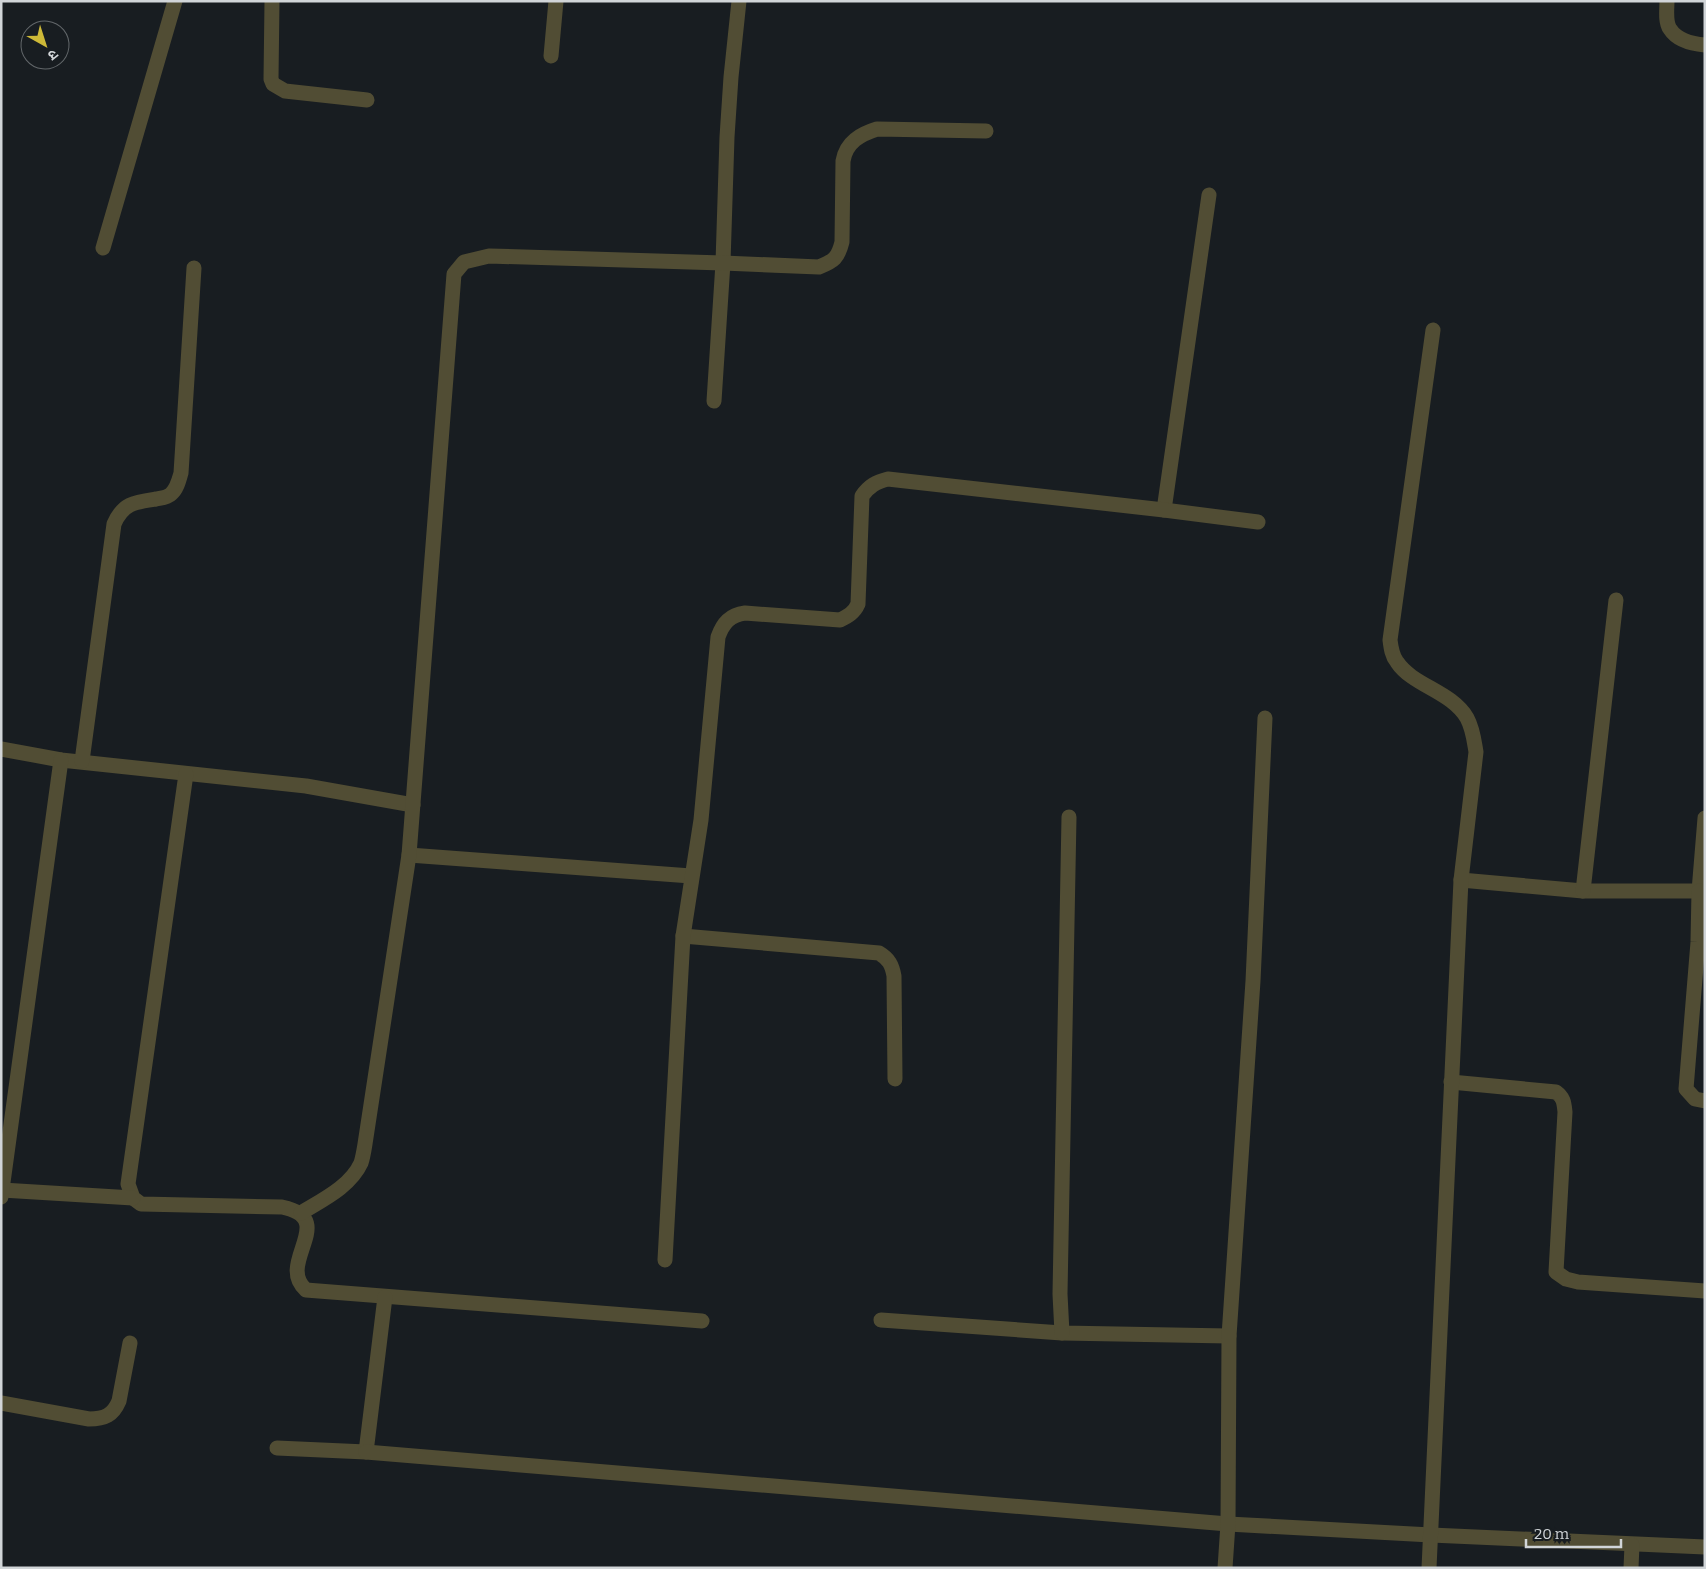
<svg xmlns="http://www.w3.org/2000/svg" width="1706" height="1569" font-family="Bitter,'Noto Sans Devanagari',serif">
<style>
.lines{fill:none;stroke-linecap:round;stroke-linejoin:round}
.street{stroke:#514d34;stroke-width:15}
</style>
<rect width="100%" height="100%" fill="#181d21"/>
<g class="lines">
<g class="street">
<path d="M272,1L271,79L273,84L285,91L367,100"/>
<path d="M1667,1C1667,9 1665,22 1670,29C1677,40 1693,44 1705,45"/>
<path d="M551,56L556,1"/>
<path d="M103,248L175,1"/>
<path d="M714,401L723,263L727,137L731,77L739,1"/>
<path d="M1164,510L1209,195"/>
<path d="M1,749L61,760L306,786L413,805"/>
<path d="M82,761L114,524C123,503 135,502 156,499C160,498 167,498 171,494C177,489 179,480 181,473L194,268"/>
<path d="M186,774L128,1184L133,1198L141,1204L282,1207C340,1219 275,1263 306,1290L702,1321"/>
<path d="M409,855L691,876"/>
<path d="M1461,880L1583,891H1699L1705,818"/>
<path d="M1583,891L1616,600"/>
<path d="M1699,891L1698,942L1686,1089L1695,1099L1705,1101"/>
<path d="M683,936L879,953C889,959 892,965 894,976L895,1079"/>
<path d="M1451,1082L1556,1092C1564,1098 1564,1103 1565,1112L1556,1272L1566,1279L1578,1282L1705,1291"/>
<path d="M2,1190L133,1198"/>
<path d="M1,1197L61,760"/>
<path d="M301,1213C322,1200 350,1187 361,1163C363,1157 364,1150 365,1144L409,855L454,274L464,262L489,256L723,263L819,267C834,261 838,258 842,242L843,161C846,142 861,134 877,129L986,131"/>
<path d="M665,1260L683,936L701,820L718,637C723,623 730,615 745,613L840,620C848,616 854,613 858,604L862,496C869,486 876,482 888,479L1164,510L1258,522"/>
<path d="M881,1320L1062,1333L1229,1336"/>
<path d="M1062,1333L1060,1294L1069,817"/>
<path d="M1,1403L89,1419C105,1419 113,1415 119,1401L130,1343"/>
<path d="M277,1448L366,1452L385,1297"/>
<path d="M366,1452L1228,1524L1431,1535L1705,1547"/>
<path d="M1225,1568L1228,1524L1229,1336L1253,981L1265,718"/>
<path d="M1429,1568L1461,880L1476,752C1474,740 1473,729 1467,718C1451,691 1413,686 1397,662C1392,656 1391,648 1390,640L1433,330"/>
<path d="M1631,1568L1632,1545"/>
</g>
</g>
<rect width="1706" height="1569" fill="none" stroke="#d1d5d8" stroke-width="5"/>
<g transform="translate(45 45) rotate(141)"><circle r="24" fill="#181d21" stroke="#62676a"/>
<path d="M0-4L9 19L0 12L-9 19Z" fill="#cdb938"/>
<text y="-8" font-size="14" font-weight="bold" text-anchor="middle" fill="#d1d5d8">उ</text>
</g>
<path d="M1526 1539v8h95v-8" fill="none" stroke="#d1d5d8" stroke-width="2.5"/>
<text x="1534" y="1539" font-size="15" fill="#d1d5d8" stroke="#181d21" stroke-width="4" paint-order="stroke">20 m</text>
</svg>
